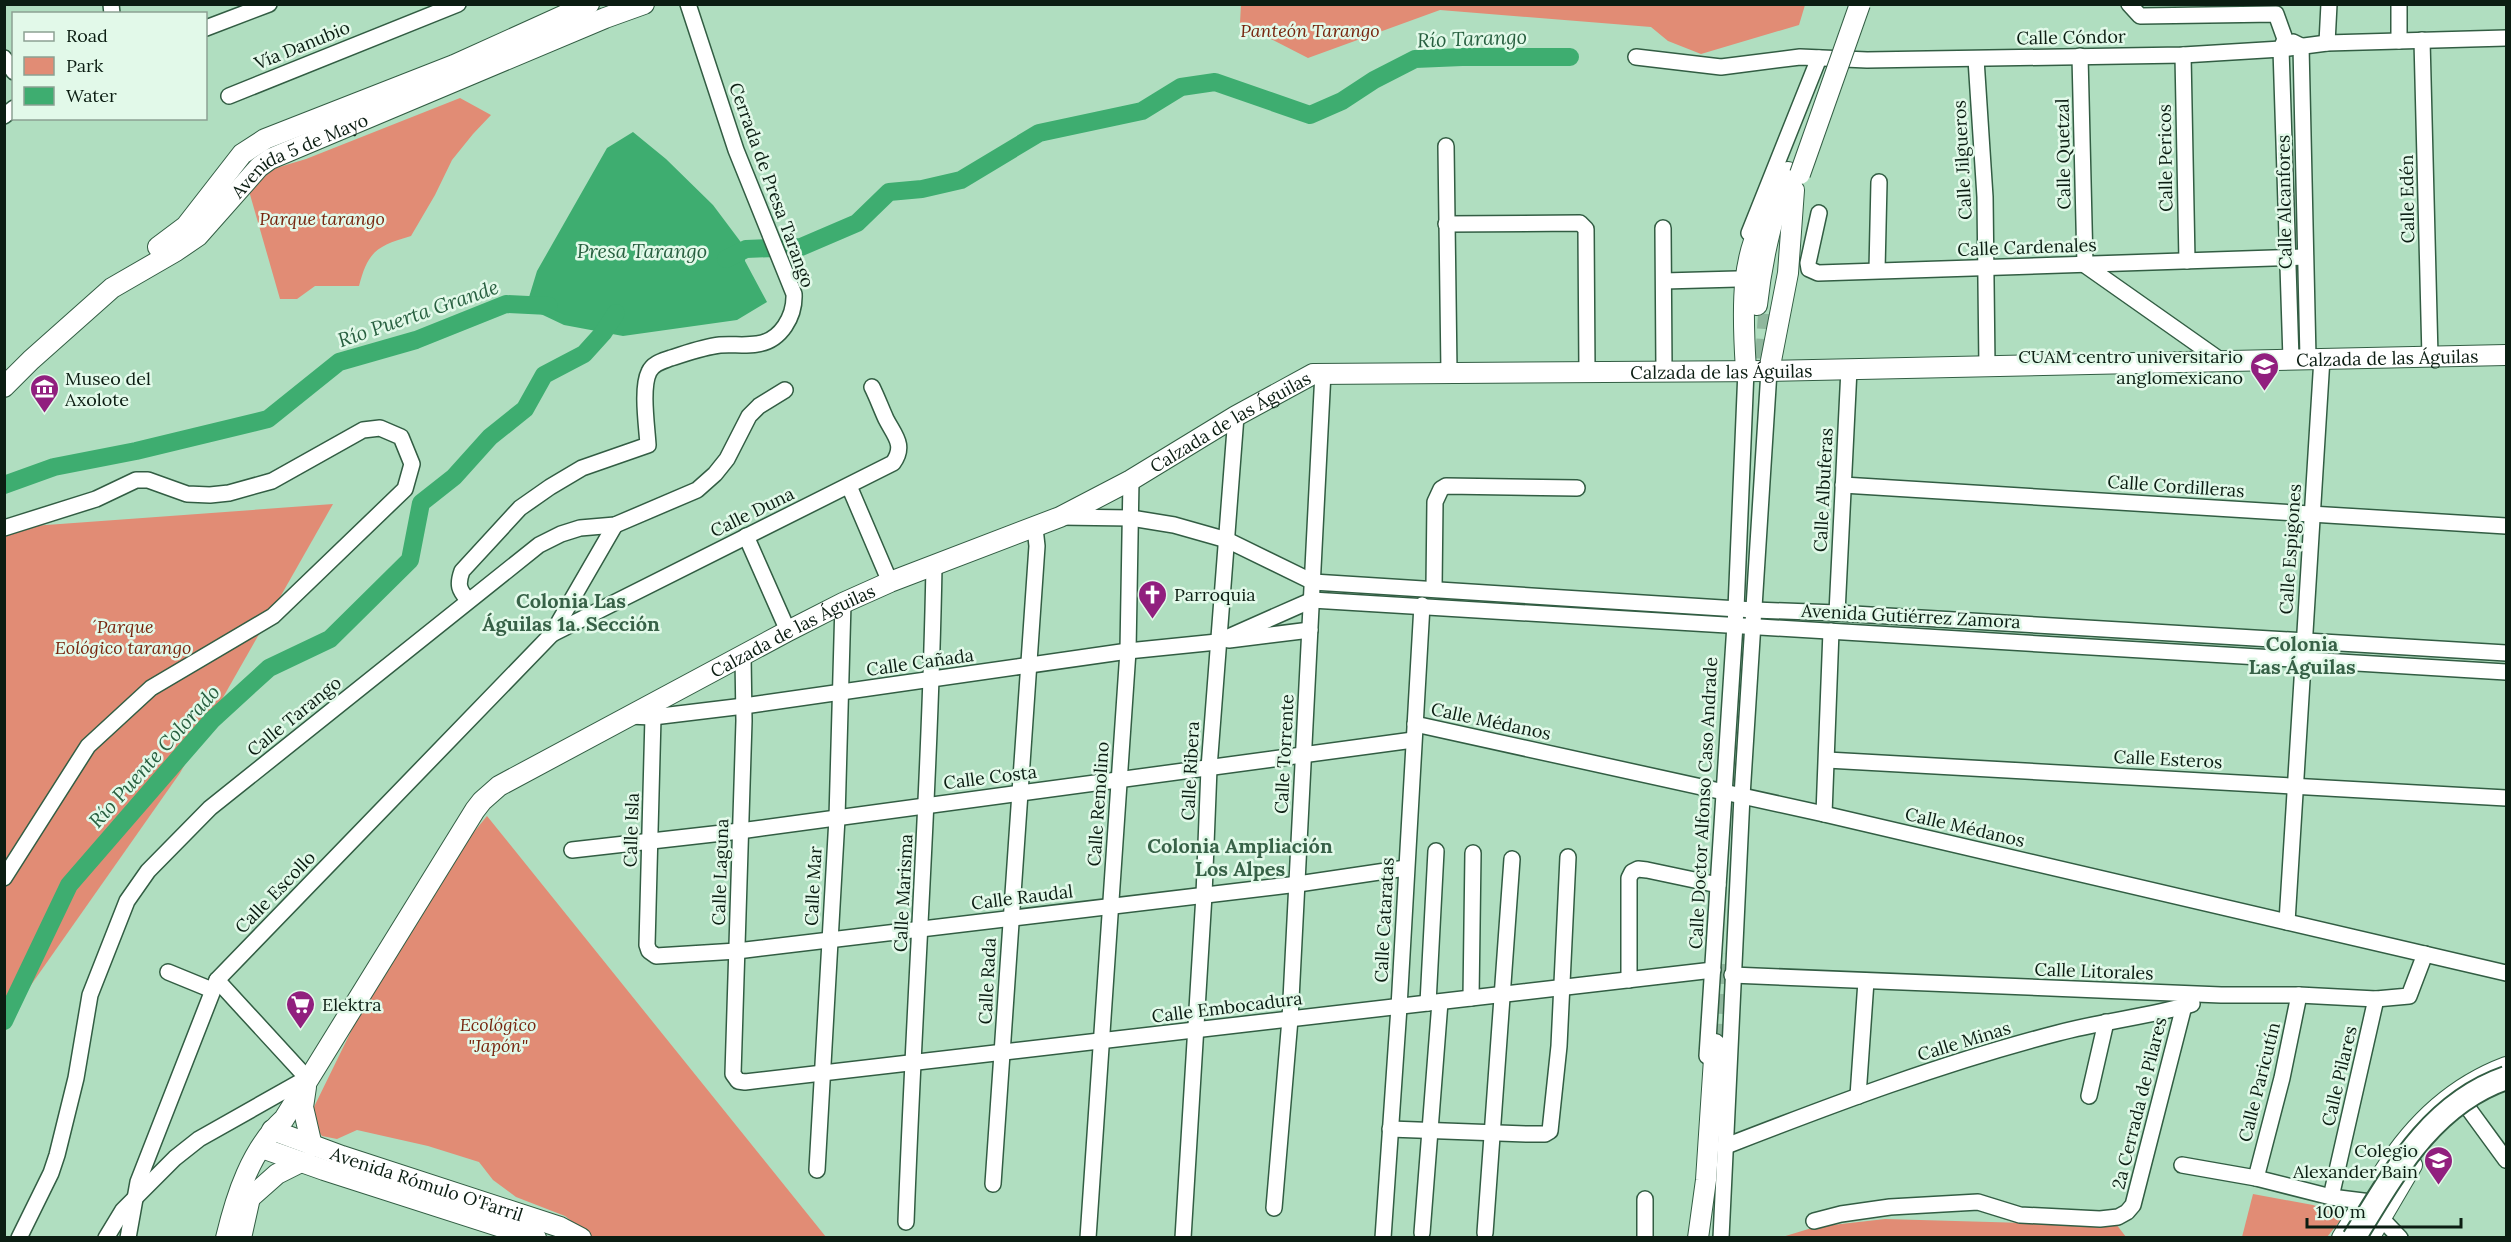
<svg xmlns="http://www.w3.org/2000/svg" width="2511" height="1242" font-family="Lora,serif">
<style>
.green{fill:#e18c75}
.water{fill:#3ead70}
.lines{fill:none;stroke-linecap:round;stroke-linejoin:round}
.river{stroke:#3ead70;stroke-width:18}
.major-tunnel{stroke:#8fb79d;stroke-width:20;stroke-dasharray:20 10;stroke-linecap:butt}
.minor-casing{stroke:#325d43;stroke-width:18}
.major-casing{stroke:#325d43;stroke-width:22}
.minor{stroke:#fff;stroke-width:15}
.major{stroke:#fff;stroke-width:20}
.major-bridge-casing{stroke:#325d43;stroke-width:22;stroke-linecap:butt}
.highway-bridge-casing{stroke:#325d43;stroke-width:26;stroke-linecap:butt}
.major-bridge{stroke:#fff;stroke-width:20}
.highway-bridge{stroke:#fff;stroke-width:22}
.labels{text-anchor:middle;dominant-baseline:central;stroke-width:5;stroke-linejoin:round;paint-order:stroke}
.park-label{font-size:18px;font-style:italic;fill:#77250e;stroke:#e2f9e9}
.street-label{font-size:18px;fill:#0b1d12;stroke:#e2f9e9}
.poi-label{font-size:18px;fill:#0b1d12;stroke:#e2f9e9;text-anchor:start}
.water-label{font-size:20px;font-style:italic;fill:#275f3f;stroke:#e2f9e9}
.neighbourhood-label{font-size:20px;font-weight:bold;fill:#376147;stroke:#e2f9e9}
</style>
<rect width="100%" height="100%" fill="#b0dec0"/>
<g class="green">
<path d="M1241,4H1805V5L1799,25L1701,54L1668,41L1651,27L1440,10L1308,58L1240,23Z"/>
<path d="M460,98L491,115L473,134L452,160L435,195L411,236C377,246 368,251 359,286H315L297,299H280L249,191L259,179L276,168L306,159Z"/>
<path d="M333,504L180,773L5,1022V528Z"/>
<path d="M487,816L826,1237H592L565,1216L516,1197L493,1180L479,1162L428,1146L357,1130L337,1139L322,1136L313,1125L312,1111L359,1015L460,849Z"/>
<path d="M2253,1194L2313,1205L2344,1216L2327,1237H2242Z"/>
<path d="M1885,1219L2093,1225L2113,1220L2126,1237L1779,1238L1815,1227Z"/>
</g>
<path class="water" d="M633,132L666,159L713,205L746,249L745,261L767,302L737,320L623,336L564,325L526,307L537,271L607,148Z"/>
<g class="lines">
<g class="river">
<path d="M726,259L746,249L801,247L857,223L889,192L922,189L961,180L1039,133L1142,111L1181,87L1215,82L1310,115L1342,101L1374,80L1415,59L1462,57H1570"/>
<path d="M4,485L54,467L136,451L268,419L339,362L416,340L506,304L549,306"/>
<path d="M4,1021L69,885L212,720L269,668L330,639L410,560L421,503L454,477L490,437L525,409L544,375L584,354L603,333L616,313"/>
</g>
<g class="major-tunnel">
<path d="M1765,359L1768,314"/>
<path d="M1722,1044L1727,954"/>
</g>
<defs>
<g id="minor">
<path d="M111,4L112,14"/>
<path d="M2129,4L2140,16L2276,14L2285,39L2281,49L2291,359"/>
<path d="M206,28L269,4"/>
<path d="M2422,40L2430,357"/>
<path d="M2399,41V4"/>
<path d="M2293,42L2301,46L2308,358"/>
<path d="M2327,43L2329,4"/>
<path d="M2183,55L2187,261"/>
<path d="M2080,56L2085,265L2220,360"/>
<path d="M1636,57L1721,67L1800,57L1867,60L2183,55L2281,49L2327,43L2506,38"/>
<path d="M4,58L14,72"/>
<path d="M1976,59L1985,197L1987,367"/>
<path d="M229,96L458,4"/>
<path d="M4,116L14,108"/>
<path d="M1446,146L1449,372"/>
<path d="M1819,213L1808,263L1809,269L1818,273L2305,257"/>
<path d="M1446,224L1580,223L1586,229L1587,371"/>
<path d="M1663,228L1664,370"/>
<path d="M1749,233L1819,58"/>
<path d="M1877,270L1879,182"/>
<path d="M1664,281L1737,279"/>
<path d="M1843,485L2506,526"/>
<path d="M849,486L890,582"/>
<path d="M1060,517L1131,518L1174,525L1227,540L1313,582L1754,610L1837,613L2506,653"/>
<path d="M4,528L96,499L136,480H148L187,494L210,495L229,493L272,481L363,430L380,428L401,437L412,464L405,489L273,616L151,688L88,746L4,878"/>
<path d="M746,536L788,631"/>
<path d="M1434,588L1435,502L1441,489L1446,486L1577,488"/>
<path d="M468,600C459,590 457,585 462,571L520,508L550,487L582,468L648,445C647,427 641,388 649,372C653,363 663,361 671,358C687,353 703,347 720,345C732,344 745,346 757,344C781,341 795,316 794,294L736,150L688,4"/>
<path d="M1837,613L1849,369"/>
<path d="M552,634L893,463C906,445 894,435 886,419C881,408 877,397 872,387"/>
<path d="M1229,640L1310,630"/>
<path d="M743,656L744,721L733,1074L738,1081L745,1082L1713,970"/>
<path d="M628,716L653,717L744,706L1128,651L1217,642L1312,600L2506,672"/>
<path d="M653,717L647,945L649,951L656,956L737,951L1298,884L1406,868"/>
<path d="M1415,724L1824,814L2506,973"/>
<path d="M1827,760L2506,798"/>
<path d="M1824,814L1831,631"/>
<path d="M572,850L740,831L1413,740"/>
<path d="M2287,922L2322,358"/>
<path d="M168,972L212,990"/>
<path d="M1732,975L2221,995H2299L2376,999L2409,996L2425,954"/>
<path d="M1629,980V878L1632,872L1638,869L1647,870L1718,885"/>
<path d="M1471,998L1473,853"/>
<path d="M1428,1003L1436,851"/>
<path d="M1707,1056L1736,609L1746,370"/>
<path d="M1858,1096L1866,981"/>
<path d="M2089,1096L2106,1022"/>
<path d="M2468,1108L2506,1160"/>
<path d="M1390,1129L1527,1134H1545L1550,1131L1559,1046L1568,857"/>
<path d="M1726,1146C1834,1104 1945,1062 2058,1033C2102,1021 2148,1017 2192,1004"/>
<path d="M2182,1165L2256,1178L2331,1197L2371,1202L2377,1204L2381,1218L2400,1238"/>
<path d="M817,1170L837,818L843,603"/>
<path d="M2256,1178L2282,1078L2299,995"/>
<path d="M993,1184L1037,546L1035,528"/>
<path d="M2331,1197L2376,999"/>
<path d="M1274,1208L1290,1019L1323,372"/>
<path d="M1814,1221L1841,1214L1890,1207L1978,1202L2020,1215L2100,1219L2118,1217L2127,1212L2133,1205L2184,1006"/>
<path d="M906,1222C914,1003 930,785 934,566"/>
<path d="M1422,1233L1440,1002"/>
<path d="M1485,1233L1512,859"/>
<path d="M19,1238L51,1173L57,1155L76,1078L90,995L127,901L148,871L210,808L539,545L561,534L580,528L615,525L697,490L715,474L727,459L749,416L759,406L785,390"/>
<path d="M106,1238L123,1210L175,1158L199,1139L307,1078L217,980"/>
<path d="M128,1238L138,1182L217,980L552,634L615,525"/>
<path d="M1088,1238L1128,651L1131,480"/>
<path d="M1183,1238L1204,895L1209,768L1236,416"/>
<path d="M1383,1238L1399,1007L1422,605"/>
<path d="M1645,1238V1199"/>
<path d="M1721,1238L1742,796L1769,371"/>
</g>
<g id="major">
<path d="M158,247L186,226L242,154L265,139L454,65L589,4"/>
<path d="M1757,305C1762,259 1772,216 1788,172"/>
<path d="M1746,370C1743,322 1737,243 1775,207"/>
<path d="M1769,371L1788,273L1794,190"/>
<path id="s1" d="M4,387L31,360L112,288L176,251L198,236L259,167L270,159L605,18L644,4"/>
<path d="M306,1087L303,1107L312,1146"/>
<path id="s2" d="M272,1130L342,1156L560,1227L581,1238"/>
<path d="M262,1148L324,1170L536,1238"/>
<path d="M2384,1172C2414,1124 2453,1087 2506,1067"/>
<path d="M251,1197L277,1174L301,1162"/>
<path id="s3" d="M226,1238C236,1196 251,1149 284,1119L475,810L482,801L499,786L788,631L843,603L890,582L1060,517L1131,480L1236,416L1313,374L1769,371L2506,355"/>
<path d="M241,1238L249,1202"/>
<path d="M1698,1238L1706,1180L1715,1044"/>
<path d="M2342,1238L2358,1212"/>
<path d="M2369,1238L2412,1165"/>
</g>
</defs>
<use href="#minor" class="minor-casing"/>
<use href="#major" class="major-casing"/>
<use href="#minor" class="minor"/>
<use href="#major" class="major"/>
<defs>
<path id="major-bridge" d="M1800,174L1860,4"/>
<path id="highway-bridge" d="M2354,1238C2394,1173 2431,1104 2506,1078"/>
</defs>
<use href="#major-bridge" class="major-bridge-casing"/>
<use href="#highway-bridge" class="highway-bridge-casing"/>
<use href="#major-bridge" class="major-bridge"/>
<use href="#highway-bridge" class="highway-bridge"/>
</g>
<defs>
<symbol id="school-pin" viewBox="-11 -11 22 30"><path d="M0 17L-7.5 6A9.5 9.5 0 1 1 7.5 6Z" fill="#911f7e" stroke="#e2f9e9"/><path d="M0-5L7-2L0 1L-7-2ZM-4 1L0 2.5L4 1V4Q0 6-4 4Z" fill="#fff"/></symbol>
<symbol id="museum-pin" viewBox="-11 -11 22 30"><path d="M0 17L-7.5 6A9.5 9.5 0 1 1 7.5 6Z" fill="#911f7e" stroke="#e2f9e9"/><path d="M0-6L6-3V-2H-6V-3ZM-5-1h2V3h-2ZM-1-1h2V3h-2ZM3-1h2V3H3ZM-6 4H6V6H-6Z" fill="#fff"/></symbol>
<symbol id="church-pin" viewBox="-11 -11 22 30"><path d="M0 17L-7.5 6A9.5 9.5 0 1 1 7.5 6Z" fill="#911f7e" stroke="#e2f9e9"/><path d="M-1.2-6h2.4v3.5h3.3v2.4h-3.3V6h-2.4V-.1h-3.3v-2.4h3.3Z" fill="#fff"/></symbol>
<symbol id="supermarket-pin" viewBox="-11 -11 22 30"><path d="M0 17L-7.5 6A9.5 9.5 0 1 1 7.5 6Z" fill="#911f7e" stroke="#e2f9e9"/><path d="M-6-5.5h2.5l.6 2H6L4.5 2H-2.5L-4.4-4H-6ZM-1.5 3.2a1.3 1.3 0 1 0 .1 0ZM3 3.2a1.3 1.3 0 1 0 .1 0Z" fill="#fff"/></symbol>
</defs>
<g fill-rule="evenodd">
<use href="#school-pin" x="2248" y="350" width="33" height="45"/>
<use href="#museum-pin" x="28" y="372" width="33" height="45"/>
<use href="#church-pin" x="1136" y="578" width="33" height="45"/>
<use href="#supermarket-pin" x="284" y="988" width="33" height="45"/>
<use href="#school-pin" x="2422" y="1144" width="33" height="45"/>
</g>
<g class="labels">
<g class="park-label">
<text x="1310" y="30">Panteón Tarango</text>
<text x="322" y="218">Parque tarango</text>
<text x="123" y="626">´Parque<tspan x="123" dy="21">Eológico tarango</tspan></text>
<text x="498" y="1024">Ecológico<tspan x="498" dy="21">"Japón"</tspan></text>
</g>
<g class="street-label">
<text transform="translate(2071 37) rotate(-1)">Calle Cóndor</text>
<text transform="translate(302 45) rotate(-22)">Vía Danubio</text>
<text transform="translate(2063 154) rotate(-91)">Calle Quetzal</text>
<text transform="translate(2165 158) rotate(-91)">Calle Pericos</text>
<text stroke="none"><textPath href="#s1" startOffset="380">Avenida 5 de Mayo</textPath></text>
<text transform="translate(1962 160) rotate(-93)">Calle Jilgueros</text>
<text transform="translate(772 185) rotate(70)">Cerrada de Presa Tarango</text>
<text transform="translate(2407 199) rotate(-91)">Calle Edén</text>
<text transform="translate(2284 202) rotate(-91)">Calle Alcanfores</text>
<text transform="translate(2027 247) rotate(-2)">Calle Cardenales</text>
<text stroke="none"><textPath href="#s3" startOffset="2520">Calzada de las Águilas</textPath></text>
<text stroke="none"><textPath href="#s3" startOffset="1854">Calzada de las Águilas</textPath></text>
<text stroke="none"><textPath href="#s3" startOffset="1350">Calzada de las Águilas</textPath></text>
<text transform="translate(2176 486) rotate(4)">Calle Cordilleras</text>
<text transform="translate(1823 490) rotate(-87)">Calle Albuferas</text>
<text transform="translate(752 512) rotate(-26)">Calle Duna</text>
<text transform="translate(2290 549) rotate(-86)">Calle Espigones</text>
<text transform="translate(1911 616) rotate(3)">Avenida Gutiérrez Zamora</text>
<text stroke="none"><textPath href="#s3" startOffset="864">Calzada de las Águilas</textPath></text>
<text transform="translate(920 662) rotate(-8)">Calle Cañada</text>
<text transform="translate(294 716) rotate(-39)">Calle Tarango</text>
<text transform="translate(1491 721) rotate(12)">Calle Médanos</text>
<text transform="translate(1284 754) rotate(-87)">Calle Torrente</text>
<text transform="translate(2168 759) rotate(3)">Calle Esteros</text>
<text transform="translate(1190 771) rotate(-87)">Calle Ribera</text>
<text transform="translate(990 777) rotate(-7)">Calle Costa</text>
<text transform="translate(1703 803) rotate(-87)">Calle Doctor Alfonso Caso Andrade</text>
<text transform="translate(1098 804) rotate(-86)">Calle Remolino</text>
<text transform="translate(1965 827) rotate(13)">Calle Médanos</text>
<text transform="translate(631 830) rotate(-88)">Calle Isla</text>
<text transform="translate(720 872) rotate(-88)">Calle Laguna</text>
<text transform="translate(813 886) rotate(-87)">Calle Mar</text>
<text transform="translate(275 892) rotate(-46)">Calle Escollo</text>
<text transform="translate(903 893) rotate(-87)">Calle Marisma</text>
<text transform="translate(1022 897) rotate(-7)">Calle Raudal</text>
<text transform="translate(1384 920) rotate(-87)">Calle Cataratas</text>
<text transform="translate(2094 971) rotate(2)">Calle Litorales</text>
<text transform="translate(987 981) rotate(-87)">Calle Rada</text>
<text transform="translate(1227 1007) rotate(-7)">Calle Embocadura</text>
<text transform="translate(1964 1041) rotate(-17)">Calle Minas</text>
<text transform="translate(2339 1076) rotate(-77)">Calle Pilares</text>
<text transform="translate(2259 1082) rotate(-76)">Calle Paricutín</text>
<text transform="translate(2139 1103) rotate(-76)">2a Cerrada de Pilares</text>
<text stroke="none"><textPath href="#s2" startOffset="164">Avenida Rómulo O'Farril</textPath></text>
</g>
<g class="poi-label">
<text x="2243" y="356" text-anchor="end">CUAM centro universitario<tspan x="2243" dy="21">anglomexicano</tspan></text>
<text x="65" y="378">Museo del<tspan x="65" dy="21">Axolote</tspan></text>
<text x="1174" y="594">Parroquia</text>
<text x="322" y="1004">Elektra</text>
<text x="2418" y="1150" text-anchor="end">Colegio<tspan x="2418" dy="21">Alexander Bain</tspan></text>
</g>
<g class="water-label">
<text transform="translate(1472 38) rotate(-2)">Río Tarango</text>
<text x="642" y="250">Presa Tarango</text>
<text transform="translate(418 313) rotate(-19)">Río Puerta Grande</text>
<text transform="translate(154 756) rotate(-48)">Río Puente Colorado</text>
</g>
<g class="neighbourhood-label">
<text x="571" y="600">Colonia Las<tspan x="571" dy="23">Águilas 1a. Sección</tspan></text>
<text x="2302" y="643">Colonia<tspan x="2302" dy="23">Las Águilas</tspan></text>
<text x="1240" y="845">Colonia Ampliación<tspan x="1240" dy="23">Los Alpes</tspan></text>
</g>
</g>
<rect width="2511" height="1242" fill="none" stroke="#0b1d12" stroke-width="12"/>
<rect x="12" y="12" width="195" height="108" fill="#e2f9e9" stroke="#8ca193" stroke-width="1.5"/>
<rect x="24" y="32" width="30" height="9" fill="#ffffff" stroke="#8ca193" stroke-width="1.5"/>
<text x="66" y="42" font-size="18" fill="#0b1d12">Road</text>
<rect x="24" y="57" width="30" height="18" fill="#e18c75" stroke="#8ca193" stroke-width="1.5"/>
<text x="66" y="72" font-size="18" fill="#0b1d12">Park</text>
<rect x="24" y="87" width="30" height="18" fill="#3ead70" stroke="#8ca193" stroke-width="1.5"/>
<text x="66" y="102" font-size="18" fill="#0b1d12">Water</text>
<path d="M2307 1218v9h154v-9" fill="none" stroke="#0b1d12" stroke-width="3"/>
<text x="2316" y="1218" font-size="18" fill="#0b1d12" stroke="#e2f9e9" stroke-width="4.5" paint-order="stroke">100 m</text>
</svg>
